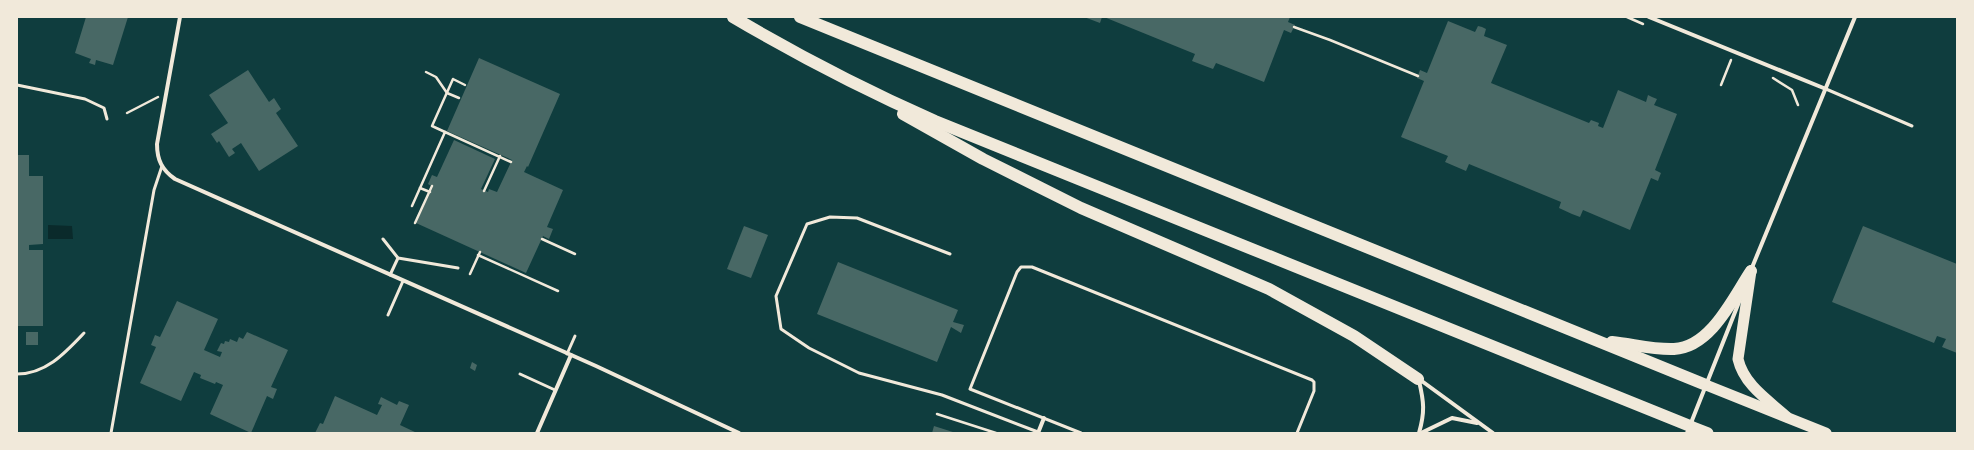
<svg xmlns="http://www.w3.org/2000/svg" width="1974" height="450" font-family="'Golos Text',sans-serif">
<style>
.water{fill:#0a2a2b}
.building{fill:#486865}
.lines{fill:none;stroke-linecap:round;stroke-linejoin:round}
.path{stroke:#f1e9da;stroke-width:2.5}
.service{stroke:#f1e9da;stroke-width:3}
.minor{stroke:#f1e9da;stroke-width:4}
.trunk{stroke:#f1e9da;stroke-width:11}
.motorway{stroke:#f1e9da;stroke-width:12}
</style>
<rect width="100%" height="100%" fill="#0f3d3e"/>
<path class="water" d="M48,225L72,226L73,239H48Z"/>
<g class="building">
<path d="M86,17H128L113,65L96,60L95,65L89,63L91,59L75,53Z"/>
<path d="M1084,17H1102L1100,23Z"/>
<path d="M1104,17H1290L1288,22L1295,25L1291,33L1284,30L1264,82L1216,63L1213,69L1192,61L1195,54Z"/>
<path d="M1448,21L1475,32L1478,26L1482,27L1486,29L1484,36L1507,45L1491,83L1589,123L1591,120L1599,123L1598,126L1603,128L1618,90L1646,102L1648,95L1652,97L1657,99L1654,105L1677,114L1655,170L1661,173L1659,178L1658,181L1651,178L1630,230L1583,210L1580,217L1572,214L1559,208L1561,202L1469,164L1466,171L1445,162L1448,156L1401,137L1424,81L1417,78L1419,73L1420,70L1427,73Z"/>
<path d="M479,58L560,94L528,167L527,166L524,172L563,190L547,227L553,229L549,239L543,236L526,273L416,223L433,187L428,184L432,175L437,177L454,140L495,159L481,189L488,192L489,189L497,192L512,160L447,131Z"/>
<path d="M248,70L269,102L274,98L281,109L276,113L298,146L259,171L241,143L232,149L235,153L229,157L219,141L217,143L211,134L228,123L209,95Z"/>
<path d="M17,155H29V176H43V244L29,245V250H43V326H17Z"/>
<path d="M744,226L768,235L751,278L727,269Z"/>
<path d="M1863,226L1957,264V353L1942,347L1946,339L1937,336L1934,343L1832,302Z"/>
<path d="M838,262L958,310L953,322L964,325L961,333L951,327L937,362L817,314Z"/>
<path d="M177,301L218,319L204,350L220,357L222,352L217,351L221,343L224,344L225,341L229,342L230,339L237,342L239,337L243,339L247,332L288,350L271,387L277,389L273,399L267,396L251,433L210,414L223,385L216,382L215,384L200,378L201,375L194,372L181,401L140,383L156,347L151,345L155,335L160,337Z"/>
<rect x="26" y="332" width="12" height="13"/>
<path d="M472,362L477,365L475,371L470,368Z"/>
<path d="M335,396L377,415L382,405L378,404L381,397L397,405L399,401L409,405L400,425L417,433H315L320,423L323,424Z"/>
<path d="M934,426L956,433H932Z"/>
</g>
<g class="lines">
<g class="path">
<path d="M1627,17L1643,24"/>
<path d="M1294,27L1330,40L1418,76"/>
<path d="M426,72L436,77L447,93L459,98"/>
<path d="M1773,78L1792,90L1798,105"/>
<path d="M1721,85L1731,60"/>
<path d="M127,113L158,97"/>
<path d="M445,132L432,126L453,79L465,85"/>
<path d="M420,188L430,192"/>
<path d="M484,191L500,156"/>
<path d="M412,206L445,132L511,162"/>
<path d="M415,223L432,186"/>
<path d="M542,239L575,254"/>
<path d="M478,255L558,291"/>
<path d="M470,274L480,252"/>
<path d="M937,414L996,433"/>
</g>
<g class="service">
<path d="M17,85L85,99L104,108L107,119"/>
<path d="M1826,89L1912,126"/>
<path d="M383,239L398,258L458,268"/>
<path d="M950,254L857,218L830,217L807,224L776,296L781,329L809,348L859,373L942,395L1038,432"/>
<path d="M390,275L398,258"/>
<path d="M388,315L403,281"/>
<path d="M567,354L575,336"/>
<path d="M17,374C46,374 65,353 84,333"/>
<path d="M520,374L555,390"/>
<path d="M111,433L154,190L162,166"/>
<path d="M1081,433L970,389L1017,272L1021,267H1032L1312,380L1314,382V391L1297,433"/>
</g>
<g class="minor">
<path d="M180,17L157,144C157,160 162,170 175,179L596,366L739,433"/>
<path d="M1649,17L1826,89"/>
<path d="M1751,270L1855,17"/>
<path d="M1419,379L1493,433"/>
<path d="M1419,381C1424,402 1425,412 1419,433"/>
<path d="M537,433L571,355"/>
<path d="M1038,433L1044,418"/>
<path d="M1421,433L1452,418L1477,423"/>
<path d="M1687,433L1741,297"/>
</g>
<g class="trunk">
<path d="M1751,271L1738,359C1744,385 1768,400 1787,417"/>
<path d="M1706,385L1826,433"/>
<path d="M1690,426L1708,433"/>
</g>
<g class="motorway">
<path d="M733,17C799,56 865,90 935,121L1690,426"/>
<path d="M800,17L1706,385"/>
<path d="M903,114L983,159L1081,208L1269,289L1354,336L1418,379"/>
<path d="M1612,342C1632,344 1654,350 1674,349C1711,347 1733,298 1751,271"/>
</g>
</g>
<rect width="1974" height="450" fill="none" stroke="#f1e9da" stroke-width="36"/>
</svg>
